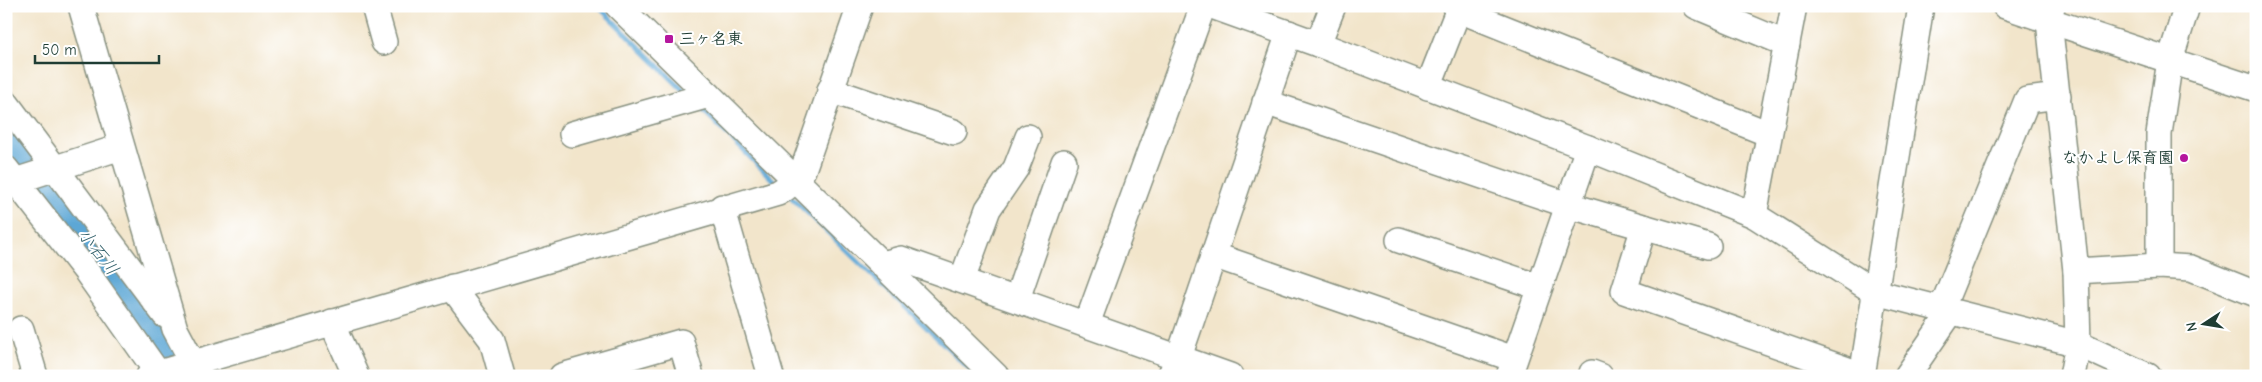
<svg xmlns="http://www.w3.org/2000/svg" width="2262" height="382" font-family="'Comic Neue','Klee One',sans-serif">
<style>
.lines{fill:none;stroke-linecap:round;stroke-linejoin:round}
.stream{stroke:#5da7d5;stroke-width:5}
.river{stroke:#5da7d5;stroke-width:30}
.minor-casing{stroke:#889180;stroke-width:28}
.minor{stroke:#fff;stroke-width:25}
.poi-dot{fill:#b5179e;stroke:#fff;stroke-width:2}
.labels{text-anchor:middle;dominant-baseline:central;stroke-width:4;stroke-linejoin:round;paint-order:stroke}
.poi-label{font-size:16px;font-weight:bold;fill:#1f3d34;stroke:#fff;text-anchor:start}
.water-label{font-size:18px;font-style:italic;fill:#35626c;stroke:#fff}
</style>
<rect width="100%" height="100%" fill="#fff"/>
<filter id="ink" filterUnits="userSpaceOnUse"><feTurbulence type="fractalNoise" baseFrequency=".02" numOctaves="2"/><feDisplacementMap in="SourceGraphic" scale="10" xChannelSelector="R" yChannelSelector="G"/><feConvolveMatrix kernelMatrix="1 2 1 2 8 2 1 2 1" color-interpolation-filters="sRGB"/></filter>
<filter id="wash" filterUnits="userSpaceOnUse"><feTurbulence type="fractalNoise" baseFrequency=".0096" numOctaves="4" result="noise"/><feDisplacementMap in="SourceGraphic" scale="20" xChannelSelector="R" yChannelSelector="G"/><feGaussianBlur stdDeviation="1.12" result="paint"/><feColorMatrix in="noise" values="0 0 0 0 0 0 0 0 0 0 0 0 0 0 0 0 0 1.4 0 .05"/><feComposite in="paint" operator="in"/></filter>
<g filter="url(#wash)">
<rect width="100%" height="100%" fill="#f2e5cb"/>
<g class="lines">
<g class="stream">
<path d="M598,6L686,93"/>
<path d="M699,106L778,185"/>
<path d="M788,194L977,376"/>
</g>
<path class="river" d="M6,133L168,343L177,376"/>
</g>
</g>
<g filter="url(#ink)">
<g class="lines">
<defs>
<g id="minor">
<path d="M81,6L175,329L193,363L197,376"/>
<path d="M374,6L384,42"/>
<path d="M618,6L996,376"/>
<path d="M1212,6L1318,44L1588,148L1754,215L1875,292L2078,344L2148,376"/>
<path d="M1696,6L1787,44"/>
<path d="M2005,6L2256,89"/>
<path d="M2052,6L2049,21L2076,271L2078,344L2072,376"/>
<path d="M1459,10L1769,134"/>
<path d="M1318,44L1333,6"/>
<path d="M1428,87L1460,6"/>
<path d="M830,90L954,132"/>
<path d="M1265,102L1568,205L1708,246"/>
<path d="M6,103L165,315"/>
<path d="M572,134L709,95"/>
<path d="M6,169L86,271L160,376"/>
<path d="M6,184L121,147"/>
<path d="M722,207L771,376"/>
<path d="M1754,215L1794,6"/>
<path d="M1644,227L1624,291L1862,375"/>
<path d="M1399,240L1539,287"/>
<path d="M1213,255L1514,359"/>
<path d="M882,264L901,259L1230,376"/>
<path d="M2159,266V134L2170,60L2187,6"/>
<path d="M2076,271L2159,266L2191,268L2256,294"/>
<path d="M962,280L988,209L1016,168L1028,137"/>
<path d="M452,287L492,340L502,376"/>
<path d="M1017,299L1064,162"/>
<path d="M1941,310L2027,100L2058,96"/>
<path d="M332,322L356,376"/>
<path d="M1087,324L1203,6"/>
<path d="M21,329L35,376"/>
<path d="M1592,373L1600,376"/>
<path d="M149,376L778,193C789,187 796,180 803,170L860,6"/>
<path d="M562,376L681,342L691,376"/>
<path d="M1170,376L1179,357L1289,33"/>
<path d="M1509,376L1588,148"/>
<path d="M1862,376L1921,6"/>
<path d="M1907,376L1951,312"/>
</g>
</defs>
<use href="#minor" class="minor-casing"/>
<use href="#minor" class="minor"/>
</g>
</g>
<g class="poi-dot">
<rect x="664" y="34" width="10" height="10" rx="2.5"/>
<circle cx="2184" cy="158" r="5"/>
</g>
<g class="labels">
<g class="poi-label">
<text x="679" y="39">三ヶ名東</text>
<text x="2174" y="158" text-anchor="end">なかよし保育園</text>
</g>
<g class="water-label">
<text transform="translate(98 252) rotate(52)">小石川</text>
</g>
</g>
<rect width="2262" height="382" fill="none" stroke="#fff" stroke-width="25"/>
<g transform="translate(2204 324) rotate(258)" stroke="#ffffff" stroke-width="4" paint-order="stroke">
<path d="M0-4L9 19L0 12L-9 19Z" fill="#1f3d34"/>
<text y="-8" font-size="14" font-weight="bold" text-anchor="middle" fill="#1f3d34">N</text>
</g>
<path d="M35 55v8h124v-8" fill="none" stroke="#1f3d34" stroke-width="2.5"/>
<text x="42" y="55" font-size="15" fill="#1f3d34" stroke="#ffffff" stroke-width="4" paint-order="stroke">50 m</text>
</svg>
